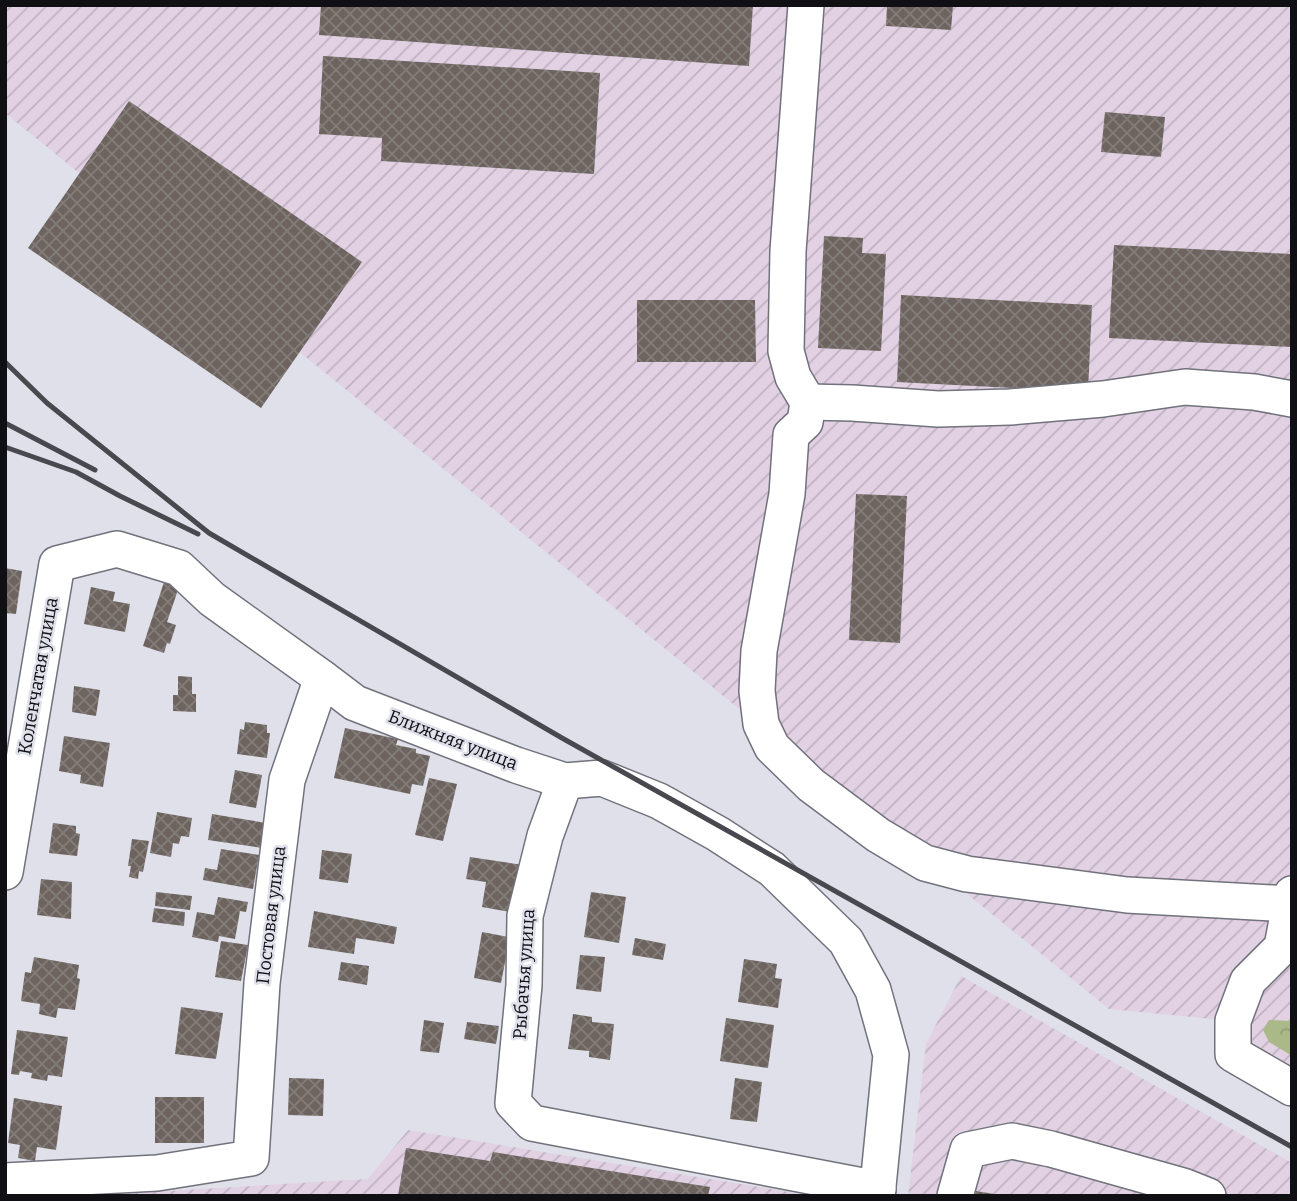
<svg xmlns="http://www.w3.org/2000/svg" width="1297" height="1201" font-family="Bitter,serif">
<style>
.industrial{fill:url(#industrial-furrows)}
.forest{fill:url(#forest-crowns)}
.building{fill:url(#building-cross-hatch)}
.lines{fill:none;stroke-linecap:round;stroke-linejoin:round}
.minor-casing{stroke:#71727b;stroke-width:38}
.minor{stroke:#fff;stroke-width:35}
.rail{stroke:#48484e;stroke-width:5}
.labels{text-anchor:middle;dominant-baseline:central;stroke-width:5;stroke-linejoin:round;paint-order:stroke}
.street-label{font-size:18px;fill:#101014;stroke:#dfe0ea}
</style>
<defs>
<pattern id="industrial-furrows" width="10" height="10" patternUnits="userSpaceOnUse" patternTransform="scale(1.75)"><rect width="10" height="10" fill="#e1d1e3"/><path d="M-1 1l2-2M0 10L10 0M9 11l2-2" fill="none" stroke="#c0b2c2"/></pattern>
<pattern id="forest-crowns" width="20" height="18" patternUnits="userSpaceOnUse" patternTransform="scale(1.75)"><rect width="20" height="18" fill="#abb888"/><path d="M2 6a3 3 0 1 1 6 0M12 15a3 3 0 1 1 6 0" fill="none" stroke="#929d74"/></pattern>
<pattern id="building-cross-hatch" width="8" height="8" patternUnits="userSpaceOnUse" patternTransform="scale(1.75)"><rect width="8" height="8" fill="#6d645f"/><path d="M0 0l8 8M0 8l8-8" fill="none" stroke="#837d7a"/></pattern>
</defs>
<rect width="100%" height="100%" fill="#dfe0ea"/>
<g class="industrial">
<path d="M5,5H1292V1070L1247,1044L1233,1021L1109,1009L5,113Z"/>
<path d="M961,976L1292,1163V1196H908L926,1044Z"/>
<path d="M408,1130L814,1196H85L368,1179Z"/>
</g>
<path class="forest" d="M1269,1020L1292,1021V1056L1269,1042L1263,1030Z"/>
<g class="building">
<path d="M321,5H753L749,66L319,35Z"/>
<path d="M887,5H953L951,30L886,26Z"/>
<path d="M323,56L600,73L594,174L381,161L382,138L319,134Z"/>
<path d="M129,101L362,262L261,408L28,248Z"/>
<path d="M1105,112L1165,117L1161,157L1101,152Z"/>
<path d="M824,236L863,238L862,253L886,254L881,351L818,348Z"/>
<path d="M1114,245L1292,254V347L1109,338Z"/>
<path d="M901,295L1092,305L1088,392L897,382Z"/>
<path d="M637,300H755L756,362H637Z"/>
<path d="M856,494L907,496L900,643L849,640Z"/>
<path d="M5,568L22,571L16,614L5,613Z"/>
<path d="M164,582L179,587L167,622L176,625L170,644L167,643L164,653L143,646Z"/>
<path d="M91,587L115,592L113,601L130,604L125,632L84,624Z"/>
<path d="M178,676L192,677V694H196V712L173,711V695H178Z"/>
<path d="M74,686L100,690L96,716L72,712Z"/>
<path d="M245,722L267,725V733H270L267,758L237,754L240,729L244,730Z"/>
<path d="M345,728L398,739L396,745L416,749V753L430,756L423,786L412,784L410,794L334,778Z"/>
<path d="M64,736L110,743L103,787L80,783L81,775L59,771Z"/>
<path d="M235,770L262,775L256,808L229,803Z"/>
<path d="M429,778L457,784L443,841L415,835Z"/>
<path d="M157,812L192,818L189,837L181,836L179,844L173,843L171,857L150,853Z"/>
<path d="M212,814L266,823L262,848L208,840Z"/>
<path d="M53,823L76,826V833L80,834L77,856L49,853Z"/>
<path d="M132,839L149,841L143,872L139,871L138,879L129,877L131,866H128Z"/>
<path d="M221,849L259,855L253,889L203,880L205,868L217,870Z"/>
<path d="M322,850L352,854L348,883L319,879Z"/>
<path d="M470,857L523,865L515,913L482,907L486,882L466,879Z"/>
<path d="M41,879L72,882L71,919L37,915Z"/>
<path d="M156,892L192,896L190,910L155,906Z"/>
<path d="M591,892L626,897L619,943L584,937Z"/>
<path d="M218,897L248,902L246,912L240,911L235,939L219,936L218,942L192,937L197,912L214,915Z"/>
<path d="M154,908L185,912L184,926L152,922Z"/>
<path d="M314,911L397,927L394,944L356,938L354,954L308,947Z"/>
<path d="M482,932L524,940L520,959L506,957L501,983L474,978Z"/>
<path d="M635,938L666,944L663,960L632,955Z"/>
<path d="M221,941L248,945L241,981L215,977Z"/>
<path d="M580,955L605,957L601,992L576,989Z"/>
<path d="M34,957L79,965L77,978L80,979L75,1010L58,1008L56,1018L39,1014L40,1004L21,1001L25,972L31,973Z"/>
<path d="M744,959L777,964L775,978L782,979L778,1008L738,1002Z"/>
<path d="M341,962L369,966L367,985L338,980Z"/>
<path d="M181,1007L223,1013L216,1059L175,1054Z"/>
<path d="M573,1014L592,1017V1022L614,1024L610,1060L589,1057V1051L568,1049Z"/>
<path d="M726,1018L774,1025L768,1068L720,1061Z"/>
<path d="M424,1020L444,1023L439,1053L420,1051Z"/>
<path d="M467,1022L499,1026L496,1044L464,1039Z"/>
<path d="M17,1030L68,1037L62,1077L48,1075L47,1081L31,1078L32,1073L20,1071L19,1075L11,1074Z"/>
<path d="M289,1078L324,1079L323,1116L288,1115Z"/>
<path d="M735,1078L762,1082L757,1122L730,1119Z"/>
<rect x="155" y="1097" width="49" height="46"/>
<path d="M14,1098L62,1106L56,1150L37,1147L35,1161L18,1158L20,1145L8,1143Z"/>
<path d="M406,1148L490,1161L493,1152L710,1187L708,1196H398Z"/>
<path d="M976,1191L994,1194V1196H975Z"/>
</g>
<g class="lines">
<defs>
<g id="minor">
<path d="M806,5L788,251L786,351L793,377L808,402L805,422L791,435L787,494L759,651L757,691L761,724L772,747L811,785L878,835L925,863L967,874L1127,895L1290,904L1292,894"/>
<path d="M808,402L852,403L938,409L1010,407L1103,399L1185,387L1254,392L1292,399"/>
<path d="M565,781L545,836L525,916L524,985L513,1103L532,1123L878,1189"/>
<path d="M5,872L57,564L117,549L179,568L212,599L322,678L355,703L516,765L565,781L602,778L659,801L718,834L772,869L846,941L873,990L891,1055L877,1196"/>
<path d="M1290,904L1282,947L1248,981L1233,1021V1054L1292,1088"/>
<path d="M5,1181L157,1173L251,1158L262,983L287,780L322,678"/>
<path d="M955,1196L968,1150L1012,1141L1051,1149L1183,1186L1208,1196"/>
</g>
</defs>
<use href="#minor" class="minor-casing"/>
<use href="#minor" class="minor"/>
<g class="rail">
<path d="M5,362L47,403L209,533L562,738L1292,1147"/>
<path d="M5,423L95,470"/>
<path d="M5,447L76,472L120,496L198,534"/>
</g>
</g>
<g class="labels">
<g class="street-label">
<text transform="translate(38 676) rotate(-80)">Коленчатая улица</text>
<text transform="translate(453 740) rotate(21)">Ближняя улица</text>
<text transform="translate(271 915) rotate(-83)">Постовая улица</text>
<text transform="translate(524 974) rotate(-86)">Рыбачья улица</text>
</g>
</g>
<rect width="1297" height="1201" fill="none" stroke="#101014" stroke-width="14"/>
</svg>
